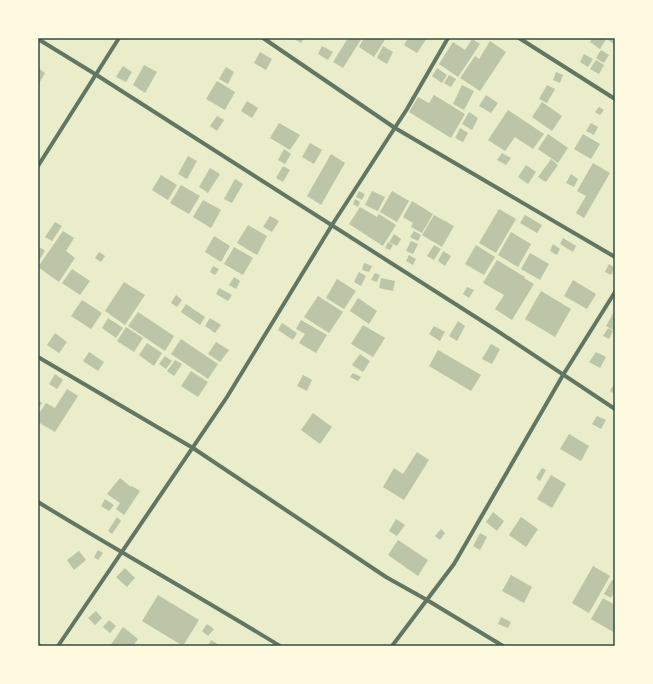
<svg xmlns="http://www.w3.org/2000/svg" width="653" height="684" font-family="'Source Sans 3',sans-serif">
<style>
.building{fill:#bcc5a7}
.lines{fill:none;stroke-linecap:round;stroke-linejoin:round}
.minor{stroke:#617663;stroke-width:4}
.neatline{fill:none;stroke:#344e41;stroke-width:1.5}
</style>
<rect width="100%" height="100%" fill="#e9edc9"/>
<g class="building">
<path d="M293,38H304L301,43Z"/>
<path d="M348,38H362L343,68L333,62Z"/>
<path d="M364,38H386L374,57L359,47Z"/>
<path d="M408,38H427L417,53L404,45Z"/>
<path d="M592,38H607L600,49L590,42Z"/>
<path d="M608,38H615V45L607,39Z"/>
<path d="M472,39L480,44L458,77L439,64L453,42L465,50Z"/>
<path d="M490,41L506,52L480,91L460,78L475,56L479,59Z"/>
<path d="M322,46L333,52L328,60L318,54Z"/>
<path d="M383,46L393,52L387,64L377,58Z"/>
<path d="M601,50L609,55L604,63L596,58Z"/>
<path d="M260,52L272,59L266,70L254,63Z"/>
<path d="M584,54L593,59L588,67L580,62Z"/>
<path d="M596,60L604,65L599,74L590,69Z"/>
<path d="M144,65L157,72L145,93L133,85Z"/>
<path d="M123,66L132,72L126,82L116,77Z"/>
<path d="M226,67L234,72L228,84L219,79Z"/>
<path d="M38,68L45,73L38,85Z"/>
<path d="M437,68L447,75L442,83L432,76Z"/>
<path d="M556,72L563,75L560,83L553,80Z"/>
<path d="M449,75L456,79L451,87L444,83Z"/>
<path d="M217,81L235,92L225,110L206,99Z"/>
<path d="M462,85L474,91L464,110L453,104Z"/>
<path d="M547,85L555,89L547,103L539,99Z"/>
<path d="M434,95L465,114L451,138L409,112L418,97L429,103Z"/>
<path d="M486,95L498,103L491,113L479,106Z"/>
<path d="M247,101L258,108L252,118L241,111Z"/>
<path d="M542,102L562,116L552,131L532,117Z"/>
<path d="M599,107L604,110L600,115L595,112Z"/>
<path d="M508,110L544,134L533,149L515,137L505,151L488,140Z"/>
<path d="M469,112L478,118L472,130L462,124Z"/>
<path d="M217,116L224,120L217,131L210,126Z"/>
<path d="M279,123L300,135L290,150L270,138Z"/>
<path d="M591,123L598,127L594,135L586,131Z"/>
<path d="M460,128L468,133L463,142L455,138Z"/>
<path d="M548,134L568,148L558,163L538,149Z"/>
<path d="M583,134L600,144L591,159L574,149Z"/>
<path d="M310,143L322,150L314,164L302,157Z"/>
<path d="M284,149L291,154L285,164L278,160Z"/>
<path d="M502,153L511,158L506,165L497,160Z"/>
<path d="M331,154L345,163L321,205L307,196Z"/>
<path d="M188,156L197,161L187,179L178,174Z"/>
<path d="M551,159L558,165L546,182L538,177Z"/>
<path d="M593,163L610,173L584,218L576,213L586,196L577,191Z"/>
<path d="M526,165L536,172L528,184L518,177Z"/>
<path d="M283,166L290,170L283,182L276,178Z"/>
<path d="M210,168L220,174L208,193L199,187Z"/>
<path d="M571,174L578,179L574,187L566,183Z"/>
<path d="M161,175L177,185L168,200L152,190Z"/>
<path d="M235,179L243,184L232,203L224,199Z"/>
<path d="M181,185L200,196L189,214L170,203Z"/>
<path d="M359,191L365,194L362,200L356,197Z"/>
<path d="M372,191L385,197L378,211L365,205Z"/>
<path d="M392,191L409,201L397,222L380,212Z"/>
<path d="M355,199L360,202L358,207L353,204Z"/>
<path d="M203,200L221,210L211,228L193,217Z"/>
<path d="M412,201L433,214L422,233L411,227L413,223L403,217Z"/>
<path d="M360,207L377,217L379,214L396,225L383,246L349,224Z"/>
<path d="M499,209L516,219L496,253L479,243Z"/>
<path d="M434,215L454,226L442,247L422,235Z"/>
<path d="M525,215L542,225L537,233L520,223Z"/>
<path d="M270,216L279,221L272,232L263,227Z"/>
<path d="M55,222L62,226L52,241L45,237Z"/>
<path d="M248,225L267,236L257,255L237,243Z"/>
<path d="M63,231L74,238L66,251L75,258L59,282L38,267Z"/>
<path d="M414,231L421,235L418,241L410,237Z"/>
<path d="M511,232L531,244L518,267L498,255Z"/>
<path d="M394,234L401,239L397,246L389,242Z"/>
<path d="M214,236L230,246L221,262L205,252Z"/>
<path d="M563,238L576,246L573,252L560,244Z"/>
<path d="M411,241L418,244L413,254L406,251Z"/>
<path d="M388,242L393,245L390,250L385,248Z"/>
<path d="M553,244L560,249L557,255L550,251Z"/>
<path d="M434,245L441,249L434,260L427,256Z"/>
<path d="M476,245L495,257L484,275L465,264Z"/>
<path d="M38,246L45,251L38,262Z"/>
<path d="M234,247L253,258L243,275L224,264Z"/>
<path d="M443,251L451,256L445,266L438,261Z"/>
<path d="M99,252L105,256L101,262L95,258Z"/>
<path d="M530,253L549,264L540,280L521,269Z"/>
<path d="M409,255L416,259L413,265L406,261Z"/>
<path d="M497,260L525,277L524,278L534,284L512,320L495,309L504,295L483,283Z"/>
<path d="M364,263L372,266L369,272L362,270Z"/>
<path d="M609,264L615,268L611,275L605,272Z"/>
<path d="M213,266L219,269L215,275L210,272Z"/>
<path d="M72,269L90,281L80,295L62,283Z"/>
<path d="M359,272L366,276L361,286L354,282Z"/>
<path d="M375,273L380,275L377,282L371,280Z"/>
<path d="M234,277L240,281L236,289L229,285Z"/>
<path d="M381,278L395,281L393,291L379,288Z"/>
<path d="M337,279L356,291L344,309L326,298Z"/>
<path d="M573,280L596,294L587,309L564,296Z"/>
<path d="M124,282L145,295L125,325L105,311Z"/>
<path d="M467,287L474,290L469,298L463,294Z"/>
<path d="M219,288L232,295L228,301L216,294Z"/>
<path d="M541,291L571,309L555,337L525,319Z"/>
<path d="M176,295L182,300L177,307L171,303Z"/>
<path d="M318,296L343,312L329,333L304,317Z"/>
<path d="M358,298L377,311L369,324L350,311Z"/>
<path d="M82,300L102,313L91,329L71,316Z"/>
<path d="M186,304L205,317L200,325L181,312Z"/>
<path d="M615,310V331L606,326Z"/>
<path d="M138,312L174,336L165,351L128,326Z"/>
<path d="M108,318L123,328L116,338L102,328Z"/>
<path d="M210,318L221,325L215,333L205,326Z"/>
<path d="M301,320L327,335L316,353L299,343L305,334L296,329Z"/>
<path d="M458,321L465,326L457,341L449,336Z"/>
<path d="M282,323L297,333L293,340L278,330Z"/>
<path d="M363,325L385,338L373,357L351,344Z"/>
<path d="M434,326L445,332L440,341L429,334Z"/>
<path d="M126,327L143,338L134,352L117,341Z"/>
<path d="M608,328L613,331L609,339L603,336Z"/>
<path d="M55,333L67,342L59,353L47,345Z"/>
<path d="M181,339L218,364L208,379L171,354Z"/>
<path d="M216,342L229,350L220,362L208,354Z"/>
<path d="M147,343L162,353L154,366L139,355Z"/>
<path d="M491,344L500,349L492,364L482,359Z"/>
<path d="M438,350L481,375L471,391L429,366Z"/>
<path d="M89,352L104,362L98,371L83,361Z"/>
<path d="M596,352L606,357L600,368L589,362Z"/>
<path d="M360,354L370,361L363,372L352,365Z"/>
<path d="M165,356L172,361L166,369L159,364Z"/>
<path d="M175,360L182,364L174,376L167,371Z"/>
<path d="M191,371L208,382L198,397L181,386Z"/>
<path d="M353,373L361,377L358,381L350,377Z"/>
<path d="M55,374L63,380L57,389L49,384Z"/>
<path d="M303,375L312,380L307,391L297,386Z"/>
<path d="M615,382V394L610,391Z"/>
<path d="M67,389L78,396L55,432L38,422V415L46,403L55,408Z"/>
<path d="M38,400L42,403L38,409Z"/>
<path d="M313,413L332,427L320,444L301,430Z"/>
<path d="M597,416L606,420L601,429L592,424Z"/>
<path d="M569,434L589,446L581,461L560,449Z"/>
<path d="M417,452L429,460L404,500L383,487L394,468L403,474Z"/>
<path d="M542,468L546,470L540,481L536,478Z"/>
<path d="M551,475L566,484L552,508L537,499Z"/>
<path d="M120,478L131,487L132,486L140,491L124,515L116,509L120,503L107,494Z"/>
<path d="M105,499L114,505L109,511L101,506Z"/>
<path d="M493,512L504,521L497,531L486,522Z"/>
<path d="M117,517L121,521L112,534L108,531Z"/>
<path d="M521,517L538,529L526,547L509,535Z"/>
<path d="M396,519L405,525L397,536L389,531Z"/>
<path d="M441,529L445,533L440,540L435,536Z"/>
<path d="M480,533L487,537L480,550L473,546Z"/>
<path d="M398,540L428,560L418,576L388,555Z"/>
<path d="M98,550L103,553L98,560L94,557Z"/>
<path d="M79,551L86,560L74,570L67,560Z"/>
<path d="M593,566L610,576L589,613L572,603Z"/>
<path d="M125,568L135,578L127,587L116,577Z"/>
<path d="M511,575L532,587L524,603L502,591Z"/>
<path d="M612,580L615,581V591L611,598L604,594Z"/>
<path d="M158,595L199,620L183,646L142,621Z"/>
<path d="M603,598L615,605V633L591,619Z"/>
<path d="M96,611L102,618L95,625L88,618Z"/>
<path d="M501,617L511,622L508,628L498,624Z"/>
<path d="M109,620L116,626L110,633L103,627Z"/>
<path d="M207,624L214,629L208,636L202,631Z"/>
<path d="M123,627L138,639L133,646H110Z"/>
<path d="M211,640L221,646H208Z"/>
</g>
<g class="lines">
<g class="minor">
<path d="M263,38L395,128L615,257"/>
<path d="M519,38L615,99"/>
<path d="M38,39L95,74L496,330L615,409"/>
<path d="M38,166L119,38"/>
<path d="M38,357L193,448L386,577L427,600L503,646"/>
<path d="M38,502C118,551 200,597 280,646"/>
<path d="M38,645L40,646"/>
<path d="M58,646L227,397L332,225L407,109L448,38"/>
<path d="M392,646L454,564L563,375L615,292"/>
</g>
</g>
<rect width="653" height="684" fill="none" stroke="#fefae0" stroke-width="78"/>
<rect x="39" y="39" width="575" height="606" class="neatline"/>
</svg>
